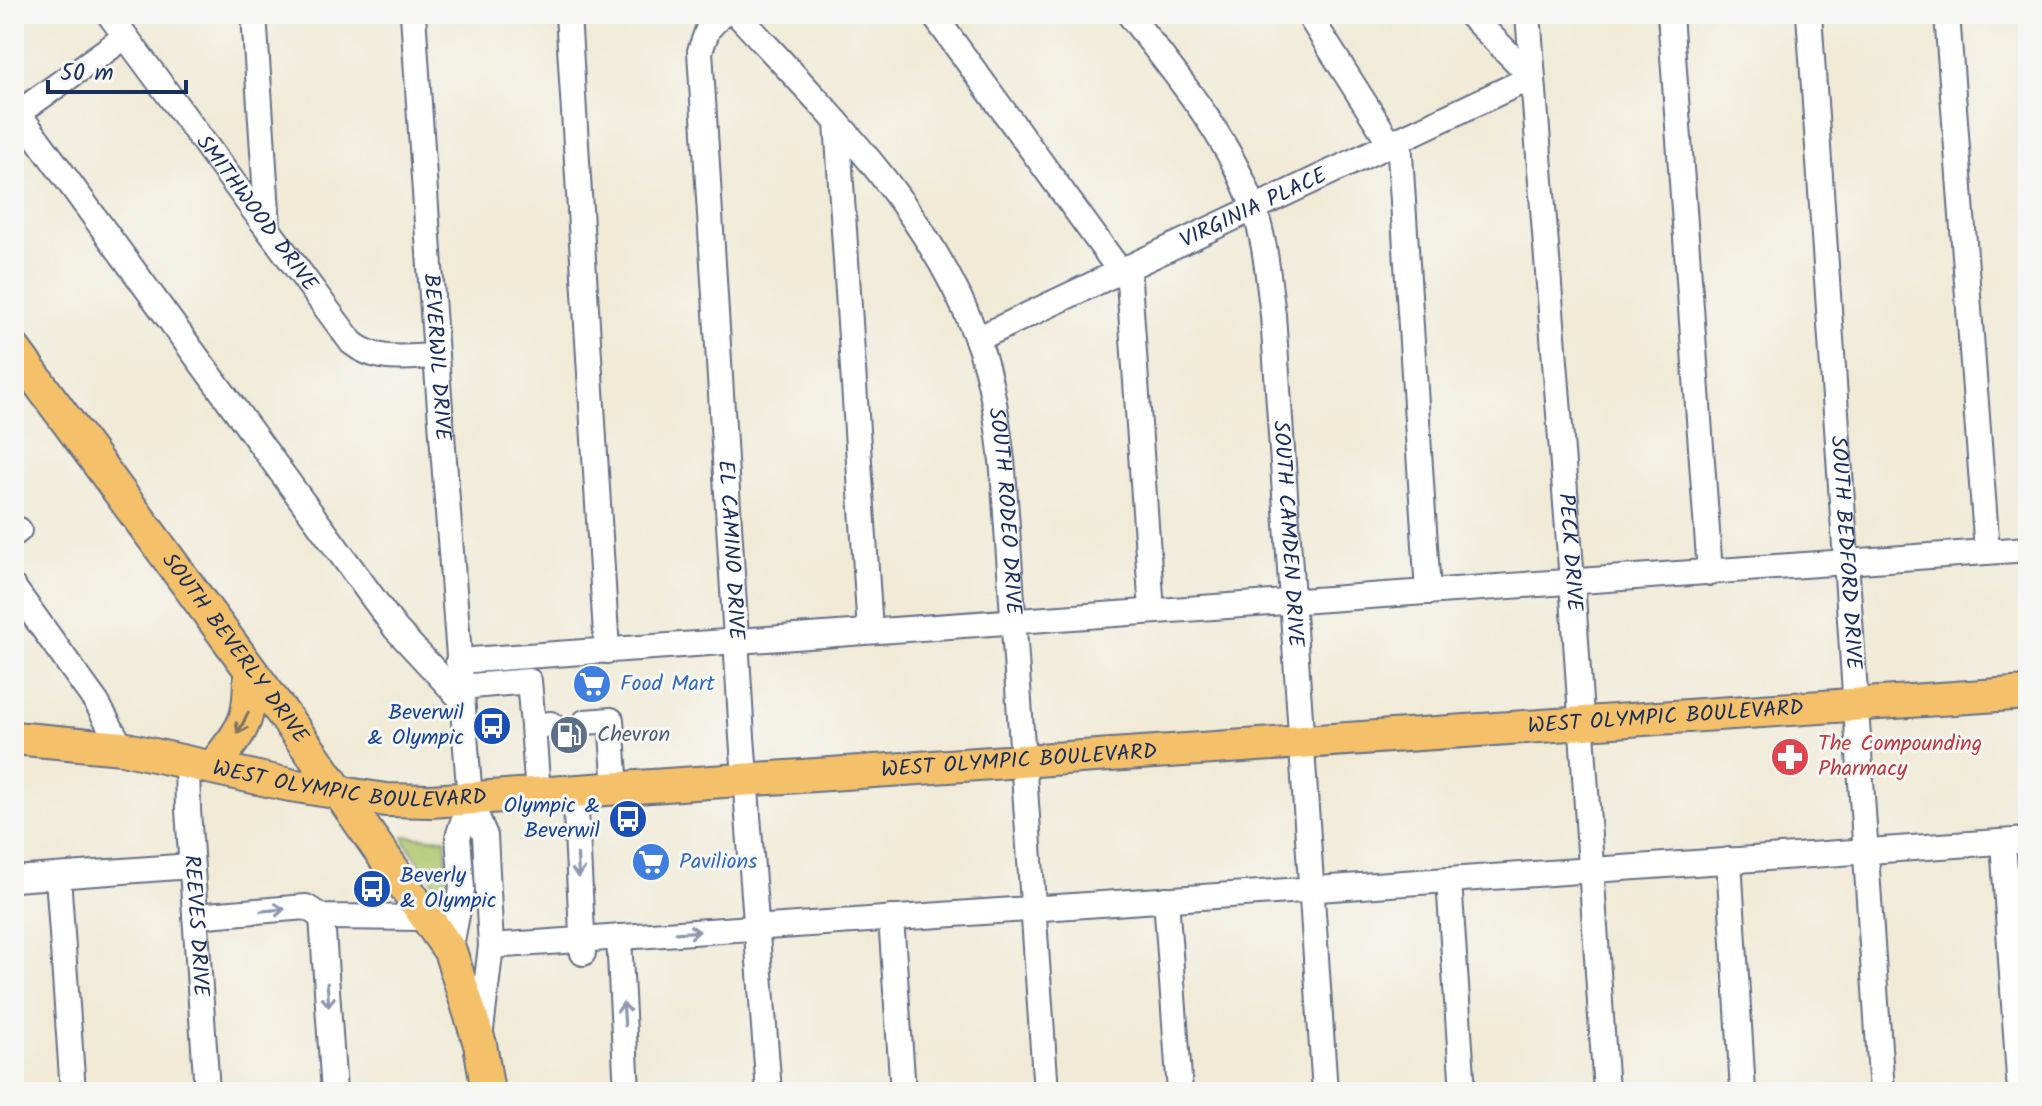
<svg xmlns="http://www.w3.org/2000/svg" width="2042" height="1106" font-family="Kalam,sans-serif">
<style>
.green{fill:#aec56a;stroke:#647a64;stroke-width:2}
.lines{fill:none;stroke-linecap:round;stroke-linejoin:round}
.minor-casing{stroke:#667088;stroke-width:28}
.major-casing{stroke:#667088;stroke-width:36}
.minor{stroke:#fff;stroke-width:24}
.major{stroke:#f4c16a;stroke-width:32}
.oneway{stroke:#7d7163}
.oneway2{stroke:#8d97ae}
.labels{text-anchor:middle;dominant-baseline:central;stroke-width:6;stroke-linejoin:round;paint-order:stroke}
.street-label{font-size:22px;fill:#1b2f5e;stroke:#f6f6f2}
.shop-label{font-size:22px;fill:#366cbe;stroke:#f6f6f2;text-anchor:start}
.transit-label{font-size:22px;fill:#164399;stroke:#f6f6f2;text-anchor:end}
.service-label{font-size:22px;fill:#4e5e75;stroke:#f6f6f2;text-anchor:start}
.health-label{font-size:22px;fill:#be3a42;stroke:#f6f6f2;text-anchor:start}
</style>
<rect width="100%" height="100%" fill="#f6f6f2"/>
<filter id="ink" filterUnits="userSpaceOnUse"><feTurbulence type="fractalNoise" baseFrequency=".0125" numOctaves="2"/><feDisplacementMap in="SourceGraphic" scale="16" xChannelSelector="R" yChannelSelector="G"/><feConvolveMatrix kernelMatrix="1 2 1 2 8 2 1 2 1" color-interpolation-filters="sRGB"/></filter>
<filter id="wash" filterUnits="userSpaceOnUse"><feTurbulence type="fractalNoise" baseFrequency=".006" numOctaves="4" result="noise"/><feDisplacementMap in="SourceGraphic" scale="32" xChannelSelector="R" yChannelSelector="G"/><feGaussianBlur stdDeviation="1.8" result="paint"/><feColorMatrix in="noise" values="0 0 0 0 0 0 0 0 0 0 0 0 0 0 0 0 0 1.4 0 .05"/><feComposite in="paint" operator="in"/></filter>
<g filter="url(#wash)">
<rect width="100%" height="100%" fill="#f0ead6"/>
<path class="green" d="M404,836L445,839L449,896L445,898L405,842Z"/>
</g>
<g filter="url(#ink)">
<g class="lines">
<defs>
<g id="minor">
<path id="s1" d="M109,14L352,343C377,363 405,357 436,356"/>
<path d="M254,14L268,227"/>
<path id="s2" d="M413,14L436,356L470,800L485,836L491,946L480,1038"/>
<path d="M568,14L607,651"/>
<path id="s3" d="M722,14L708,29L700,51L742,737L769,1092"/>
<path id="s4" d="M737,14C829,113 929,210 977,339C993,381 998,425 1003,470L1046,1092"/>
<path d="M933,14L1120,271"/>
<path id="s5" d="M1129,14C1175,74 1227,134 1253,206C1266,241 1268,279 1273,315L1325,1092"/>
<path d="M1308,14L1390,143"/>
<path id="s6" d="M1528,14L1572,581L1606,1092"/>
<path d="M1670,14L1710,573"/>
<path id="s7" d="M1809,14L1882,1092"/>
<path d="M1947,14L1987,551"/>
<path d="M14,107L395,628L461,699"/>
<path d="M14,116L125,37"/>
<path d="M837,122L870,631"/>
<path d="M1399,139L1428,592"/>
<path d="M1128,267L1152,611"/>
<path id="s8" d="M977,339L1532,77L1469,14"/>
<path d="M14,534L19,530"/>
<path d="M14,588L97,703L122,748"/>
<path d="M458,661L2028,549"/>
<path d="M460,687L529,681L533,726"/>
<path d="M585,722L611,720L616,789"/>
<path id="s9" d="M187,760L188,810L207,1092"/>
<path d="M575,792L583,953"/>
<path d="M538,795L533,726L551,724"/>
<path d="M2003,842L2020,1092"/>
<path d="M1729,860L1743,1092"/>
<path d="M58,876L73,1092"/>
<path d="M14,879L191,866"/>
<path d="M1449,880L1463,1092"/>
<path d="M1166,899L1180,1092"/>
<path d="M195,916L306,907L322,917L426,918"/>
<path d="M322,917L334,1092"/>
<path d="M891,918L903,1092"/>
<path d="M619,937L627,1092"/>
<path d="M491,946L2028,840"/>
<path d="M450,951L462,889L458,837L470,800"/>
</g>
<g id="major">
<path id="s10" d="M14,349L308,748L450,951L480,1044L488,1092"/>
<path id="s11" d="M14,738L122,748L290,785L386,800L430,801L2028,693"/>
<path d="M213,767C244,726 250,725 250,672"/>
</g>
</defs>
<use href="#minor" class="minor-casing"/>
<use href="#major" class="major-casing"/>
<use href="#minor" class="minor"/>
<use href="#major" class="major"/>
</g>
<defs><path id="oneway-shaft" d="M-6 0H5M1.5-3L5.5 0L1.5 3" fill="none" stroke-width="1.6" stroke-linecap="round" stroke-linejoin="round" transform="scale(2)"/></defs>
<use class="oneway" href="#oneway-shaft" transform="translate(243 723) rotate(117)"/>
<g class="oneway2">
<use href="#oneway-shaft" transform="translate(578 866) rotate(87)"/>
<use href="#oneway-shaft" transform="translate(273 910) rotate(-5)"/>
<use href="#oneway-shaft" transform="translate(688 932) rotate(-4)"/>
<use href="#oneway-shaft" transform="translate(328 995) rotate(86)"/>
<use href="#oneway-shaft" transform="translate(624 1014) rotate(-94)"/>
</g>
</g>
<defs>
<symbol id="supermarket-disc" viewBox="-11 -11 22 22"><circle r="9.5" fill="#3f7fe0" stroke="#f6f6f2"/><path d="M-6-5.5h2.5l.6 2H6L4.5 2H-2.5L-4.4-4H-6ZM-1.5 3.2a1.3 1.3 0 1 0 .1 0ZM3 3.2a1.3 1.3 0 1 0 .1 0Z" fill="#fff"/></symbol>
<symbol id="bus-disc" viewBox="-11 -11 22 22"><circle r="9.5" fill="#1a4fb4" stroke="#f6f6f2"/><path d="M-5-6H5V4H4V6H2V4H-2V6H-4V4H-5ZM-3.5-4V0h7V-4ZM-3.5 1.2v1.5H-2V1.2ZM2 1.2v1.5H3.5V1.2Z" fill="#fff"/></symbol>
<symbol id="fuel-disc" viewBox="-11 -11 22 22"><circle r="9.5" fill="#5c6f8a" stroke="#f6f6f2"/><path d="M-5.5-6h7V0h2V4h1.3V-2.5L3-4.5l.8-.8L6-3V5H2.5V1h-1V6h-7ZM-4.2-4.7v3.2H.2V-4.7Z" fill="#fff"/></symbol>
<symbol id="pharmacy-disc" viewBox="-11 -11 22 22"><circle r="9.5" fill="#e0444e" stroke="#f6f6f2"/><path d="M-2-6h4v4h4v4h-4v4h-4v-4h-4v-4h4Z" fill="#fff"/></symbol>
</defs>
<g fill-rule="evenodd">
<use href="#supermarket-disc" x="570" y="662" width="44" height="44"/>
<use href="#bus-disc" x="470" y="704" width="44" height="44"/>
<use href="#fuel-disc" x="547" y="713" width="44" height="44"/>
<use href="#pharmacy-disc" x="1768" y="735" width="44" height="44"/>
<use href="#bus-disc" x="606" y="797" width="44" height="44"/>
<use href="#supermarket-disc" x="629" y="840" width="44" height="44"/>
<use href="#bus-disc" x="350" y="867" width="44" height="44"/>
</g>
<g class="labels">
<g class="street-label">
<text stroke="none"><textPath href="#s8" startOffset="306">VIRGINIA PLACE</textPath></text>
<text stroke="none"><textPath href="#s1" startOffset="248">SMITHWOOD DRIVE</textPath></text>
<text stroke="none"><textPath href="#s2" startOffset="344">BEVERWIL DRIVE</textPath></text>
<text stroke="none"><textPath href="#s4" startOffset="582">SOUTH RODEO DRIVE</textPath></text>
<text stroke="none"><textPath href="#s5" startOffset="560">SOUTH CAMDEN DRIVE</textPath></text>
<text stroke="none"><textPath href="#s3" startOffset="544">EL CAMINO DRIVE</textPath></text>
<text stroke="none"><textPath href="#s6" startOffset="540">PECK DRIVE</textPath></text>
<text stroke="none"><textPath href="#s7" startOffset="540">SOUTH BEDFORD DRIVE</textPath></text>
<text stroke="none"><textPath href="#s10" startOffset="372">SOUTH BEVERLY DRIVE</textPath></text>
<text stroke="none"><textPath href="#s11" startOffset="1660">WEST OLYMPIC BOULEVARD</textPath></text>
<text stroke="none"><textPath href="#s11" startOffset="1012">WEST OLYMPIC BOULEVARD</textPath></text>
<text stroke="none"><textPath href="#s11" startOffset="340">WEST OLYMPIC BOULEVARD</textPath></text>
<text stroke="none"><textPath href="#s9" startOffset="166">REEVES DRIVE</textPath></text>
</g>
<g class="shop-label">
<text x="620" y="684">Food Mart</text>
<text x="679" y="862">Pavilions</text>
</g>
<g class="transit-label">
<text x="464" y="713">Beverwil<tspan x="464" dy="25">&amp; Olympic</tspan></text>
<text x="600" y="806">Olympic &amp;<tspan x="600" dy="25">Beverwil</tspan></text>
<text x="400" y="876" text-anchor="start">Beverly<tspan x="400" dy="25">&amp; Olympic</tspan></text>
</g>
<g class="service-label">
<text x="597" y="735">Chevron</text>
</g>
<g class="health-label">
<text x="1818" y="744">The Compounding<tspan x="1818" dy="25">Pharmacy</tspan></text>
</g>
</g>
<rect width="2042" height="1106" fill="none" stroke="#f6f6f2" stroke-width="48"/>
<path d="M48 80v12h138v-12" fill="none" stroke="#1b2f5e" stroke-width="4"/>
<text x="60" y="80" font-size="24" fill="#1b2f5e" stroke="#f6f6f2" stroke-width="6" paint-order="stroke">50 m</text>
</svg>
